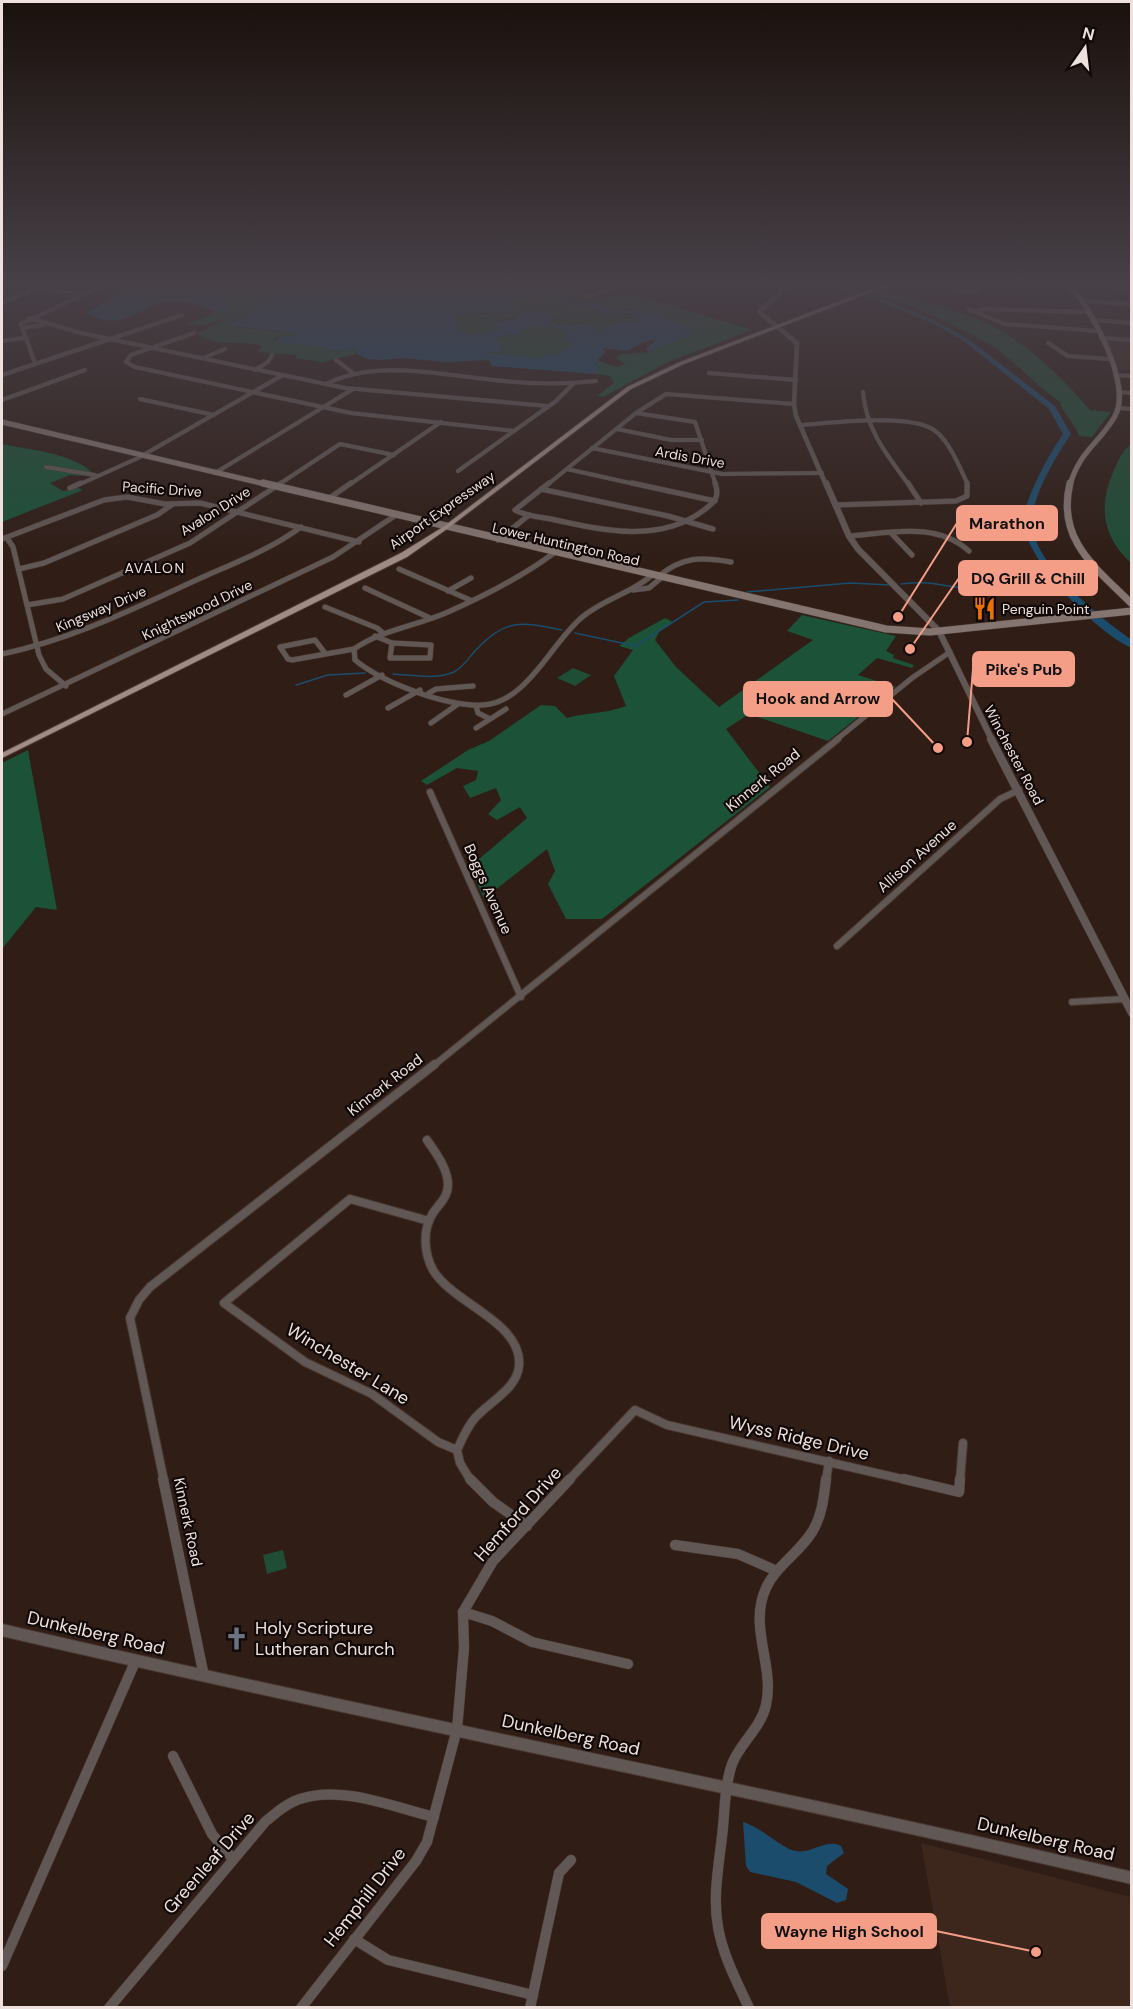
<svg xmlns="http://www.w3.org/2000/svg" width="1133" height="2009" font-family="'DM Sans',sans-serif">
<style>
.built{fill:#3d261c}
.green{fill:#1f4d36}
.forest{fill:#1b5238}
.water{fill:#1c4c6c;fill-rule:evenodd}
.lines{fill:none;stroke-linecap:round;stroke-linejoin:round}
.stream{stroke:#1c4c6c;stroke-width:1.5}
.river{fill:#1c4c6c;fill-rule:evenodd}
.minor-far4-casing{stroke:#4a3832;stroke-width:4.5}
.minor-far3-casing{stroke:#4a3832;stroke-width:6}
.minor-far2-casing{stroke:#4a3832;stroke-width:8}
.minor-far1-casing{stroke:#4a3832;stroke-width:10}
.minor-casing{stroke:#4a3832;stroke-width:11}
.tertiary-far3-casing{stroke:#4a3832;stroke-width:5}
.tertiary-far2-casing{stroke:#4a3832;stroke-width:7}
.tertiary-far1-casing{stroke:#4a3832;stroke-width:9}
.tertiary-casing{stroke:#4a3832;stroke-width:14}
.secondary-far1-casing{stroke:#4a3832;stroke-width:6}
.secondary-casing{stroke:#4a3832;stroke-width:8}
.primary-casing{stroke:#4a3832;stroke-width:2}
.minor-far4{stroke:#615754;stroke-width:4}
.minor-far3{stroke:#615754;stroke-width:5}
.minor-far2{stroke:#615754;stroke-width:6}
.minor-far1{stroke:#615754;stroke-width:8}
.minor{stroke:#615754;stroke-width:10}
.tertiary-far3{stroke:#615754;stroke-width:4.5}
.tertiary-far2{stroke:#615754;stroke-width:6}
.tertiary-far1{stroke:#615754;stroke-width:8}
.tertiary{stroke:#615754;stroke-width:12}
.secondary-far1{stroke:#847570;stroke-width:5}
.secondary{stroke:#847570;stroke-width:7}
.primary{fill:#a08c85;fill-rule:evenodd}
.labels{text-anchor:middle;dominant-baseline:central;stroke-width:4.5;stroke-linejoin:round;paint-order:stroke}
.far-street-label{font-size:14px;fill:#eee1dd;stroke:#110907}
.far-neighbourhood-label{font-size:14px;letter-spacing:1.5px;fill:#eee1dd;stroke:#110907}
.far-poi-label{font-size:14px;fill:#eee1dd;stroke:#110907;text-anchor:start}
.street-label{font-size:15px;fill:#eee1dd;stroke:#110907}
.near-street-label{font-size:18px;fill:#eee1dd;stroke:#110907}
.near-poi-label{font-size:18px;fill:#eee1dd;stroke:#110907;text-anchor:start}
.leader{fill:none;stroke:#f49e88;stroke-width:2}
.callout-dot{fill:#f49e88;stroke:#110907;stroke-width:2}
.callout{fill:#f49e88;stroke:#f49e88;stroke-width:2}
.callout-label{font-size:16px;text-anchor:middle;font-weight:bold;fill:#111}
</style>
<rect width="100%" height="100%" fill="#2f1d16"/>
<g class="built">
<path d="M1107,340L1131,341V370L1118,369Z"/>
<path d="M921,1843L1131,1897V2007H950Z"/>
</g>
<g class="green">
<path d="M841,283H871L868,286C911,299 956,307 996,328C1033,348 1063,379 1090,410L1111,412L1092,437L1079,436C1074,422 1064,416 1060,402C1034,385 1015,360 989,344C943,317 893,298 841,283Z"/>
<path d="M538,291H547L558,299L555,302L578,303L572,304L591,307V311L604,309L600,313L638,318L639,321L615,322L597,333L580,322L559,326L547,322L556,321L558,318L525,309L524,313L495,322L499,328L491,333L469,335L467,331L453,330L460,325L453,319L473,310L486,314L504,313L512,305L509,300L537,297Z"/>
<path d="M226,319L233,320L228,324L242,328L293,333L297,337H276L273,341L275,342L323,347L333,351L355,349L357,354L322,362L296,358L297,355L257,352L262,346C240,339 218,349 197,334Z"/>
<path d="M529,324L566,330L567,336L562,338L574,342L576,348H565L561,354L543,358L482,354L499,352L495,339L531,326Z"/>
<path d="M1131,444V563C1104,538 1098,510 1112,475C1117,463 1121,452 1131,444Z"/>
<path d="M573,668L591,675L575,686L557,678Z"/>
<path d="M283,1550L287,1568L267,1574L263,1555Z"/>
</g>
<g class="forest">
<path d="M288,283L257,310L244,317L233,320L223,319L204,325L187,324L210,316L214,311H226L229,308L224,295L240,283Z"/>
<path d="M558,287L585,293L578,297L585,299L634,294L752,330L670,361L603,397L597,396L614,383L610,376L596,374L594,365L597,360C607,362 614,371 625,364L616,358L622,354L649,352L694,333L677,330L678,329L696,330L627,305L639,311L583,301L572,302L559,291L549,289Z"/>
<path d="M2,444C30,450 72,453 93,473L83,476L70,475L50,483L63,491L78,488L83,490L2,522Z"/>
<path d="M802,615L896,636L886,651L894,655L893,658L914,665L912,668L877,658L858,675L896,687L828,741L749,714L726,729L770,787L602,919H566L548,884L555,871L547,849L484,899L470,867L527,818L520,807L497,820L488,814L501,800L496,788L470,798L463,786L476,780L478,771L457,768L427,785L421,781L468,750L489,741L541,705L555,706L567,718C589,712 604,714 626,706L614,676L633,650L619,646L629,638L665,618L673,622L659,632L655,640L676,667L719,707L813,640L787,631Z"/>
<path d="M28,750L57,910L36,907L2,949V763Z"/>
</g>
<g class="water">
<path d="M136,283H240L224,295L229,308L226,312C207,311 193,300 171,301C142,302 124,335 87,313Z"/>
<path d="M288,283H333L336,286L339,283H542L543,287C555,291 563,296 574,301L566,304L555,302L557,299L551,297L550,293L538,291L537,297L510,300L515,307L511,312C484,316 477,306 453,319L461,323L453,330L467,331L469,335L498,329L492,324L516,318L514,315L524,314L521,312L525,309L558,318L548,322C562,328 578,322 594,325L597,333L615,322L639,321L638,318L624,314L610,318L599,313L603,309L586,310L591,307L579,308L570,305L583,301L638,312L627,305L698,329H678L695,333L649,352L646,349L657,339L644,342L627,351L604,348L602,350L606,351L594,364L598,367L596,374L492,366L489,360L447,362L402,358L381,360L367,359L357,354L355,349L333,351L323,347L273,342L282,336L296,337L293,333L229,325L228,323C238,318 254,316 260,305L255,304L258,300ZM530,324L566,330L567,336L561,341L573,342L572,346L575,348H565L561,354L544,355L543,358L482,353L499,352L503,344L495,339L507,334L522,335L518,331L531,327Z"/>
<path d="M743,1822C761,1827 784,1850 796,1851C812,1854 826,1838 841,1846L844,1853L827,1866L826,1874L848,1889L846,1900L837,1903L796,1882L750,1872L746,1866Z"/>
</g>
<g class="lines">
<g class="stream">
<path d="M901,584C929,580 940,586 966,588C984,589 1003,582 1022,582C1039,582 1054,591 1071,595"/>
<path d="M747,592L850,583L890,585"/>
<path d="M575,633L636,646L704,602L738,600"/>
<path d="M393,674C412,675 436,680 454,672C462,668 468,659 474,652C505,619 519,621 562,630"/>
<path d="M296,685L328,675L365,673"/>
</g>
<path class="river" d="M821,283H832L879,297L940,323L968,339L1055,406L1071,434C1056,456 1032,496 1032,523C1033,564 1100,618 1132,640V648C1098,634 1029,563 1024,526C1021,503 1050,453 1063,434L1049,409L964,341L936,325L875,299Z"/>
<defs>
<g id="minor-far4">
<path d="M22,283L81,295"/>
<path d="M950,283L957,290L976,291L986,283"/>
<path d="M1050,283L1068,284"/>
<path d="M1072,283L1132,288"/>
<path d="M585,297L626,283"/>
<path d="M1083,301L1132,304"/>
<path d="M2,303L48,283"/>
<path d="M968,309L1005,324L1098,331"/>
<path d="M977,312L981,309L1090,312"/>
<path d="M29,318L81,333L345,388L548,406"/>
<path d="M1093,320L1132,323"/>
<path d="M22,328L43,325"/>
<path d="M194,333L131,355L126,362L135,367L351,413L514,431"/>
<path d="M1101,338L1132,340"/>
<path d="M2,341L25,338"/>
<path d="M1048,343L1068,356L1109,359"/>
<path d="M203,358L225,349"/>
<path d="M336,360L353,373"/>
<path d="M35,363L21,324L108,283"/>
<path d="M255,370L268,362L272,355"/>
<path d="M709,373L796,380"/>
<path d="M2,375L182,315"/>
<path d="M1115,375L1132,376"/>
<path d="M326,384C377,359 440,375 494,380C529,384 562,385 596,381"/>
<path d="M863,392C866,430 887,455 909,485"/>
<path d="M1119,392L1132,393"/>
<path d="M140,399L214,415"/>
<path d="M2,400L85,370"/>
<path d="M1119,408L1132,409"/>
<path d="M636,413L695,422L716,485"/>
<path d="M636,413L666,394L794,404"/>
<path d="M800,425C831,423 909,413 934,430C949,440 960,468 968,485"/>
<path d="M617,429L671,440H702"/>
<path d="M592,448L722,474L822,473"/>
<path d="M46,467L95,475"/>
<path d="M567,469L639,485"/>
<path d="M458,471L556,401L573,384"/>
<path d="M215,473L353,389"/>
<path d="M78,485L138,458L283,375"/>
<path d="M278,485L340,444L394,455"/>
<path d="M349,485L441,422"/>
<path d="M547,485L636,413"/>
</g>
<g id="minor-far3">
<path d="M549,483L515,510C526,516 539,517 551,519C601,530 660,544 704,510C715,502 720,496 715,483"/>
<path d="M632,483L715,501"/>
<path d="M908,483L921,503"/>
<path d="M70,488L81,483"/>
<path d="M541,489L668,516L713,529"/>
<path d="M328,499L351,483"/>
<path d="M835,505L956,501L967,496V483"/>
<path d="M892,534L912,555"/>
<path d="M849,536C889,533 936,521 969,551"/>
<path d="M7,538L13,547L39,655L46,669L66,686"/>
<path d="M2,539L104,500L127,497L165,504L200,503L359,542"/>
<path d="M498,540L529,515"/>
<path d="M19,569L44,563L157,515L173,504"/>
<path d="M399,569L470,600"/>
<path d="M658,577C682,556 701,557 731,562"/>
<path d="M365,588L430,618"/>
<path d="M633,590L649,588L661,578"/>
<path d="M448,591L471,578"/>
<path d="M27,605L63,599L190,543L281,483"/>
<path d="M325,607L377,628L383,633"/>
<path d="M375,636L392,643"/>
<path d="M392,643L431,645L430,658H390Z"/>
<path d="M354,649L355,660C383,683 447,707 483,705C497,704 510,697 520,688C543,668 558,639 580,619C601,600 630,594 651,576"/>
<path d="M354,649C383,629 417,626 448,612C484,596 523,576 554,553"/>
<path d="M325,653L315,640L280,647L288,659L292,660L354,649"/>
<path d="M2,654C74,639 137,607 203,577C237,562 271,549 301,527"/>
<path d="M429,693L436,689L473,686"/>
<path d="M346,695L382,675"/>
<path d="M476,706L478,713L490,719"/>
<path d="M388,708L420,690"/>
<path d="M2,714L333,557L396,515"/>
<path d="M431,723L458,704"/>
<path d="M476,728L506,709"/>
<path d="M836,740L912,678L950,652"/>
</g>
<g id="minor-far2">
<path d="M430,792L521,997"/>
<path d="M837,946L1000,799L1019,790"/>
<path d="M1072,1002L1124,999"/>
<path d="M433,1066L838,739"/>
</g>
<g id="minor-far1">
<path d="M427,1140C436,1153 448,1169 448,1185C448,1197 439,1204 433,1213C422,1230 424,1253 433,1270C453,1304 523,1322 519,1366C517,1389 489,1402 475,1418C467,1427 462,1439 457,1450"/>
<path d="M429,1221L350,1199L224,1303L305,1362L372,1394L438,1442L457,1450"/>
<path d="M457,1450L460,1463L471,1481"/>
<path d="M164,1481L130,1318L139,1300L150,1287L435,1064"/>
<path d="M568,1481L635,1410L667,1425L911,1481"/>
<path d="M826,1481L829,1461"/>
<path d="M960,1481L963,1443"/>
</g>
<g id="minor">
<path d="M163,1479L204,1676"/>
<path d="M470,1479L493,1502L527,1526"/>
<path d="M904,1479L959,1492L960,1479"/>
<path d="M675,1545L738,1554L777,1571"/>
<path d="M463,1612L492,1621L532,1642L628,1664"/>
<path d="M173,1756L212,1834L233,1859"/>
<path d="M354,1939L388,1960L533,1995"/>
<path d="M2,1966L135,1662"/>
<path d="M109,2008L265,1822C276,1813 287,1803 300,1799C342,1785 393,1807 434,1817"/>
<path d="M301,2008L416,1861L427,1842L457,1729L464,1648L463,1612L493,1561L570,1479"/>
<path d="M530,2008L559,1873L571,1860"/>
<path d="M749,2008C737,1982 723,1956 718,1927C712,1894 720,1860 723,1827C725,1806 725,1784 732,1764C740,1743 761,1728 766,1705C775,1666 748,1627 766,1588C776,1566 799,1553 812,1532C822,1516 824,1497 826,1479"/>
</g>
<path id="tertiary-far3" d="M784,283L781,292L759,312L797,343L794,404L796,416L826,485"/>
<path id="tertiary-far2" d="M826,483L849,536L858,549L939,631L992,740"/>
<path id="tertiary-far1" d="M991,739L1132,1013"/>
<path id="tertiary" d="M2,1630C378,1718 757,1790 1132,1878"/>
<g id="secondary-far1">
<path d="M1067,283C1090,305 1133,385 1115,416C1100,443 1080,450 1070,485"/>
<path d="M2,422L269,485"/>
</g>
<g id="secondary">
<path d="M263,483L886,629L930,632L1132,611"/>
<path d="M1070,483C1056,540 1096,568 1132,604"/>
</g>
<path id="primary" d="M887,283H895L684,364L631,389L447,529L407,557L2,758V753L401,553L443,527L627,387L680,362Z"/>
</defs>
<use href="#minor-far4" class="minor-far4-casing"/>
<use href="#minor-far3" class="minor-far3-casing"/>
<use href="#minor-far2" class="minor-far2-casing"/>
<use href="#minor-far1" class="minor-far1-casing"/>
<use href="#minor" class="minor-casing"/>
<use href="#tertiary-far3" class="tertiary-far3-casing"/>
<use href="#tertiary-far2" class="tertiary-far2-casing"/>
<use href="#tertiary-far1" class="tertiary-far1-casing"/>
<use href="#tertiary" class="tertiary-casing"/>
<use href="#secondary-far1" class="secondary-far1-casing"/>
<use href="#secondary" class="secondary-casing"/>
<use href="#primary" class="primary-casing"/>
<use href="#minor-far4" class="minor-far4"/>
<use href="#minor-far3" class="minor-far3"/>
<use href="#minor-far2" class="minor-far2"/>
<use href="#minor-far1" class="minor-far1"/>
<use href="#minor" class="minor"/>
<use href="#tertiary-far3" class="tertiary-far3"/>
<use href="#tertiary-far2" class="tertiary-far2"/>
<use href="#tertiary-far1" class="tertiary-far1"/>
<use href="#tertiary" class="tertiary"/>
<use href="#secondary-far1" class="secondary-far1"/>
<use href="#secondary" class="secondary"/>
<use href="#primary" class="primary"/>
</g>
<linearGradient id="sky" x2="0" y2="1"><stop stop-color="#1a100c"/><stop offset="0.5" stop-color="#474047"/><stop offset="1" stop-color="#474047" stop-opacity="0"/></linearGradient>
<rect width="1133" height="565" fill="url(#sky)"/>
<defs>
<symbol id="restaurant-bare" viewBox="-9 -9 18 18"><path d="M-5-6h1v4h1v-4h1v4h1v-4h1v5L-1.5 .5V6h-2V.5L-5-1ZM5-6V6H3V1.5H1.5Q1.5-4 5-6Z" fill="#e8710a" stroke="#110907" stroke-width="2.5" paint-order="stroke"/></symbol>
<symbol id="church-bare" viewBox="-9 -9 18 18"><path d="M-1.2-6h2.4v3.5h3.3v2.4h-3.3V6h-2.4V-.1h-3.3v-2.4h3.3Z" fill="#6b7280" stroke="#110907" stroke-width="2.5" paint-order="stroke"/></symbol>
</defs>
<g fill-rule="evenodd">
<use href="#restaurant-bare" x="968" y="592" width="33" height="33"/>
<use href="#church-bare" x="220" y="1622" width="33" height="33"/>
</g>
<g class="labels">
<g class="far-street-label">
<text transform="translate(690 457) rotate(10)">Ardis Drive</text>
<text transform="translate(162 489) rotate(4)">Pacific Drive</text>
<text transform="translate(442 510) rotate(-35)">Airport Expressway</text>
<text transform="translate(215 511) rotate(-32)">Avalon Drive</text>
<text transform="translate(566 544) rotate(13)">Lower Huntington Road</text>
<text transform="translate(101 609) rotate(-23)">Kingsway Drive</text>
<text transform="translate(197 610) rotate(-26)">Knightswood Drive</text>
<text transform="translate(1014 755) rotate(62)">Winchester Road</text>
</g>
<g class="far-neighbourhood-label">
<text x="155" y="568">AVALON</text>
</g>
<g class="far-poi-label">
<text x="1002" y="609">Penguin Point</text>
</g>
<g class="street-label">
<text transform="translate(763 780) rotate(-39)">Kinnerk Road</text>
<text transform="translate(917 856) rotate(-42)">Allison Avenue</text>
<text transform="translate(488 889) rotate(66)">Boggs Avenue</text>
<text transform="translate(385 1085) rotate(-38)">Kinnerk Road</text>
<text transform="translate(188 1522) rotate(78)">Kinnerk Road</text>
</g>
<g class="near-street-label">
<text transform="translate(348 1364) rotate(31)">Winchester Lane</text>
<text transform="translate(799 1438) rotate(13)">Wyss Ridge Drive</text>
<text transform="translate(518 1514) rotate(-48)">Hemford Drive</text>
<text transform="translate(96 1633) rotate(13)">Dunkelberg Road</text>
<text transform="translate(571 1735) rotate(12)">Dunkelberg Road</text>
<text transform="translate(1046 1839) rotate(13)">Dunkelberg Road</text>
<text transform="translate(209 1863) rotate(-49)">Greenleaf Drive</text>
<text transform="translate(365 1897) rotate(-52)">Hemphill Drive</text>
</g>
<g class="near-poi-label">
<text x="255" y="1628">Holy Scripture<tspan x="255" dy="21">Lutheran Church</tspan></text>
</g>
</g>
<path class="leader" d="M898 617L957 523M910 649L959 578M967 742L973 669M938 748L892 699M1036 1952L936 1931"/>
<g class="callout-dot">
<circle cx="898" cy="617" r="6"/>
<circle cx="910" cy="649" r="6"/>
<circle cx="967" cy="742" r="6"/>
<circle cx="938" cy="748" r="6"/>
<circle cx="1036" cy="1952" r="6"/>
</g>
<g class="callout">
<rect x="957" y="506" width="100" height="34" rx="6"/>
<rect x="959" y="561" width="138" height="34" rx="6"/>
<rect x="973" y="652" width="101" height="34" rx="6"/>
<rect x="744" y="682" width="148" height="34" rx="6"/>
<rect x="762" y="1914" width="174" height="34" rx="6"/>
</g>
<g class="callout-label">
<text x="1007" y="529">Marathon</text>
<text x="1028" y="584">DQ Grill &amp; Chill</text>
<text x="1024" y="675">Pike's Pub</text>
<text x="818" y="704">Hook and Arrow</text>
<text x="849" y="1937">Wayne High School</text>
</g>
<rect width="1133" height="2009" fill="none" stroke="#eee1dd" stroke-width="6"/>
<g transform="translate(1085 48) rotate(14)" stroke="#110907" stroke-width="4.5" paint-order="stroke">
<path d="M0-4.5L10 22L0 15L-10 22Z" fill="#eee1dd"/>
<text y="-9" font-size="16" font-weight="bold" text-anchor="middle" fill="#eee1dd">N</text>
</g>
</svg>
